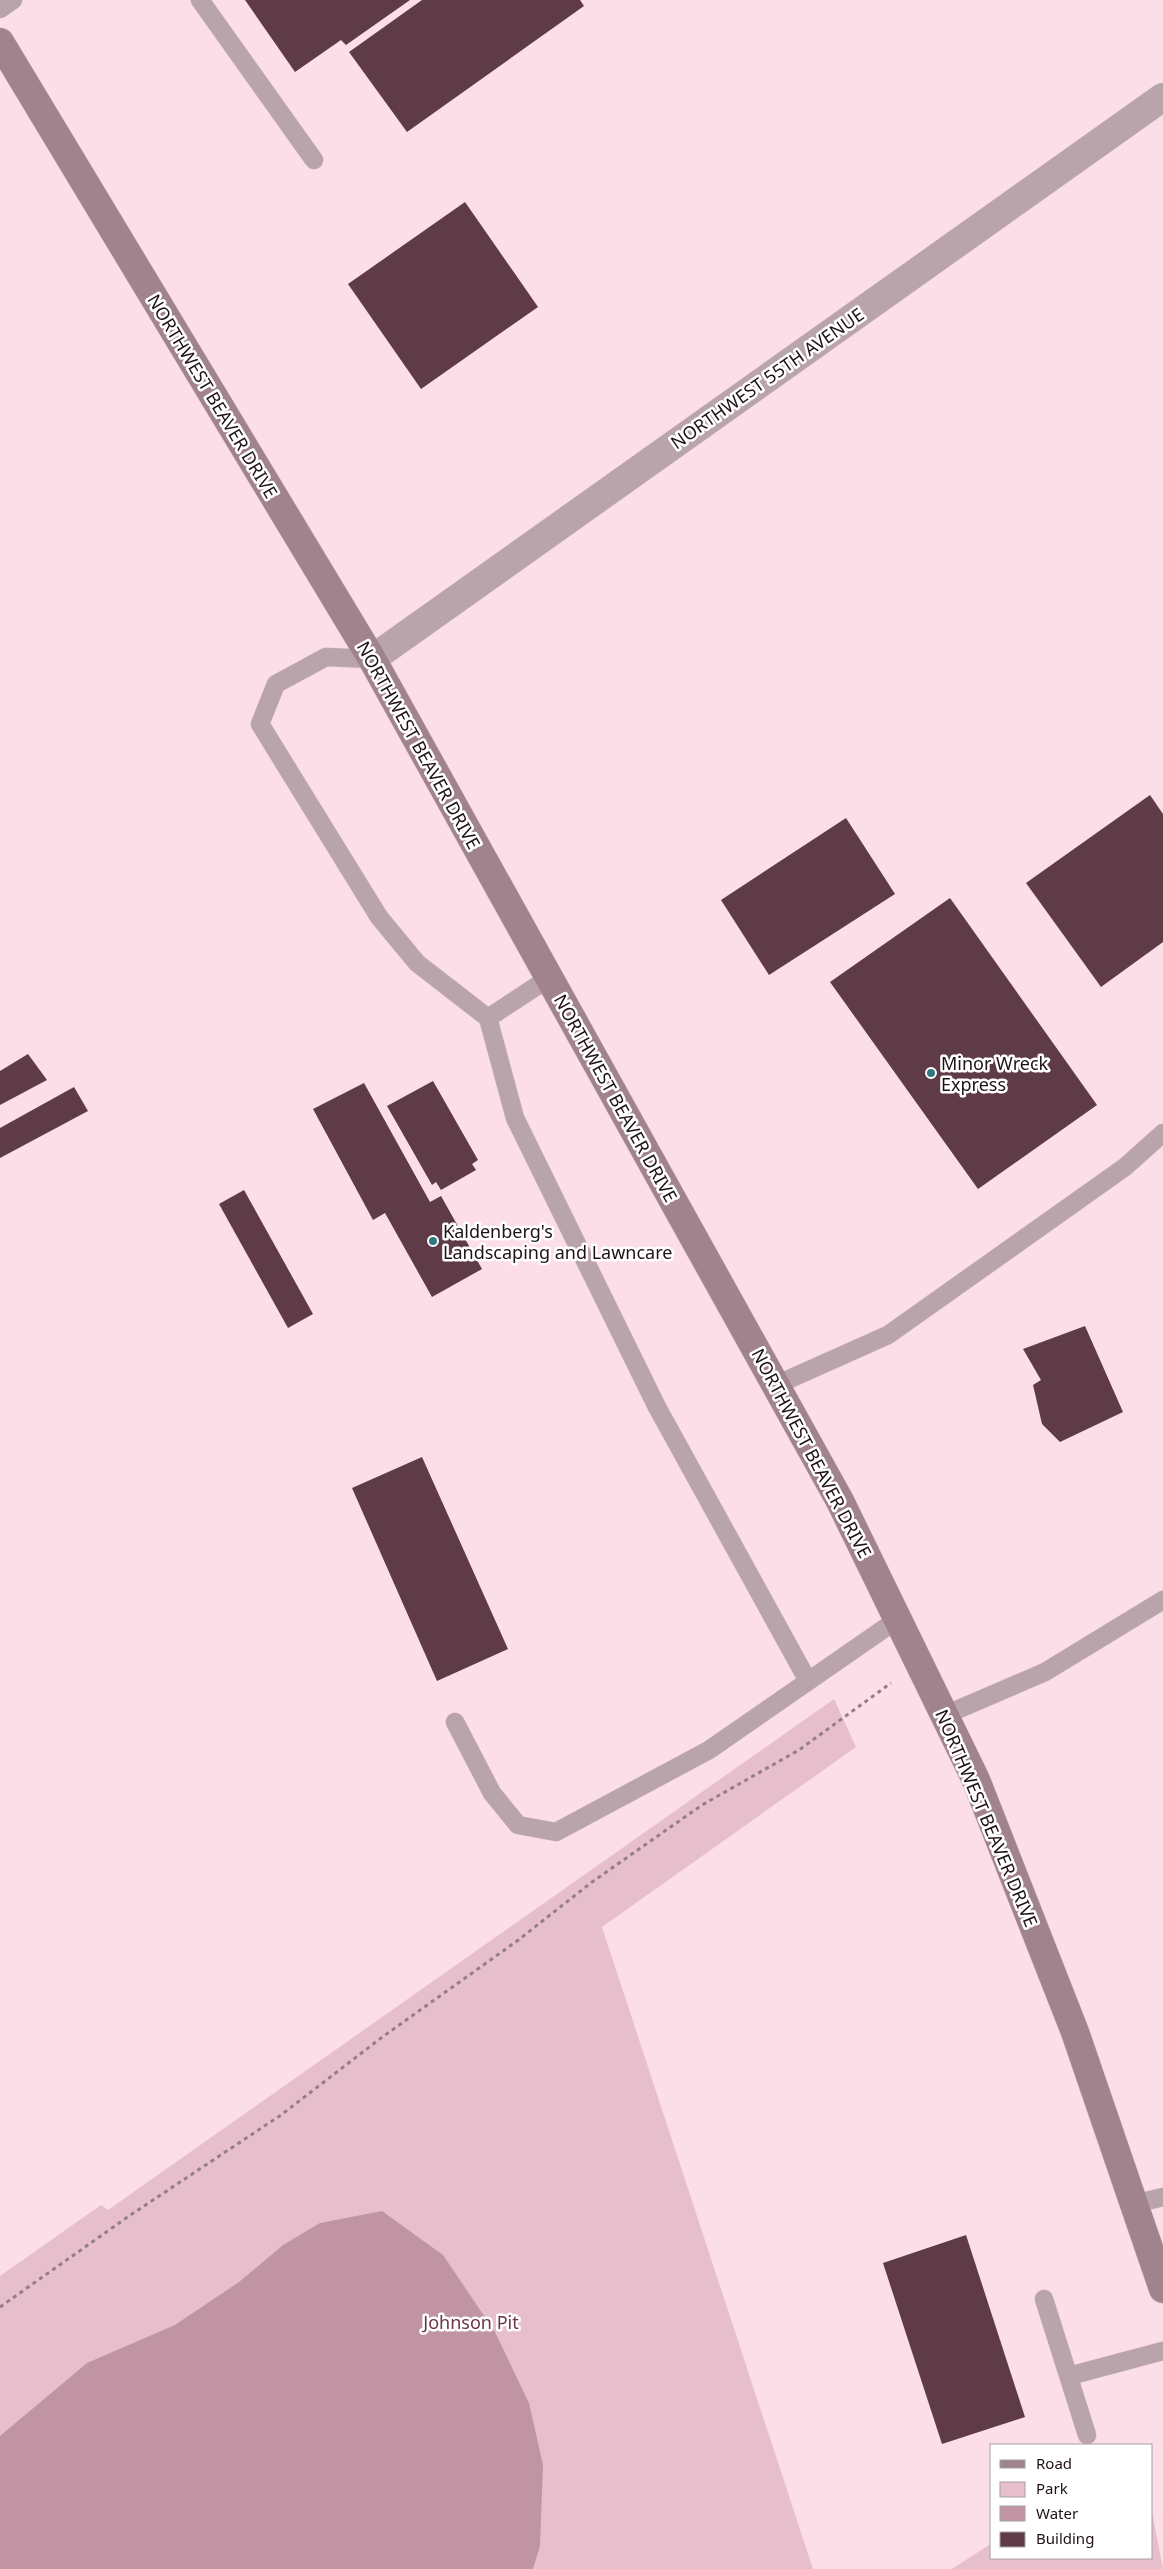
<svg xmlns="http://www.w3.org/2000/svg" width="1163" height="2569" font-family="'Noto Sans',sans-serif">
<style>
.green{fill:#e7bfcc}
.water{fill:#c094a2}
.building{fill:#5f3a47}
.lines{fill:none;stroke-linecap:round;stroke-linejoin:round}
.service-casing{stroke:#d3b9c1;stroke-width:19}
.minor-casing{stroke:#d3b9c1;stroke-width:29}
.secondary-casing{stroke:#d3b9c1;stroke-width:29}
.path{stroke:#947f86;stroke-width:3;stroke-dasharray:4 4;stroke-linecap:butt}
.service{stroke:#b8a4aa;stroke-width:18}
.minor{stroke:#b8a4aa;stroke-width:28}
.secondary{stroke:#a1838d;stroke-width:28}
.poi-dot{fill:#307881;stroke:#fff;stroke-width:2}
.labels{text-anchor:middle;dominant-baseline:central;stroke-width:5;stroke-linejoin:round;paint-order:stroke}
.street-label{font-size:18px;fill:#1e1216;stroke:#fff}
.poi-label{font-size:18px;fill:#1e1216;stroke:#fff;text-anchor:start}
.park-label{font-size:18px;fill:#6c3349;stroke:#fff}
</style>
<rect width="100%" height="100%" fill="#fbdee7"/>
<g class="green">
<path d="M834,1699L856,1747L602,1927L813,2569H0V2276L101,2205L108,2210Z"/>
<path d="M1152,2512L1163,2569H952L992,2543V2558H1152Z"/>
</g>
<path class="water" d="M382,2211L443,2255L495,2332L529,2403L543,2465L540,2546L533,2569H0V2436L87,2363L175,2325L239,2282L283,2245L320,2223Z"/>
<g class="building">
<path d="M245,0H410L346,45L341,40L295,72Z"/>
<path d="M422,0H580L584,6L407,132L349,52Z"/>
<path d="M465,202L538,307L421,389L348,284Z"/>
<path d="M1150,795L1163,814V942L1101,987L1026,883Z"/>
<path d="M846,818L895,894L769,975L721,900Z"/>
<path d="M950,898L1097,1105L978,1189L830,982Z"/>
<path d="M28,1054L47,1080L0,1105V1071Z"/>
<path d="M433,1081L478,1160L472,1164L476,1170L441,1190L436,1182L432,1185L387,1106Z"/>
<path d="M364,1083L430,1202L441,1196L482,1269L432,1297L385,1213L373,1220L313,1109Z"/>
<path d="M74,1087L88,1111L0,1158V1128Z"/>
<path d="M244,1190L313,1314L288,1328L219,1204Z"/>
<path d="M1085,1326L1123,1412L1060,1442L1042,1424L1033,1385L1041,1380L1023,1349Z"/>
<path d="M422,1457L508,1649L437,1681L352,1488Z"/>
<path d="M966,2235L1025,2417L942,2444L883,2263Z"/>
</g>
<g class="lines">
<defs>
<g id="service">
<path d="M200,0L314,160"/>
<path d="M0,9L13,0"/>
<path d="M372,659L326,657L276,684L260,724L379,917L417,963L488,1018"/>
<path d="M549,978L488,1018L515,1118L657,1407L808,1681"/>
<path d="M776,1385L888,1335L1125,1167L1163,1133"/>
<path d="M945,1715L1045,1672L1163,1600"/>
<path d="M455,1722L492,1793L518,1825L556,1832L709,1750L898,1619"/>
<path d="M1134,2204L1163,2197"/>
<path d="M1044,2299L1087,2435"/>
<path d="M1069,2376L1163,2351"/>
</g>
<path id="minor" d="M372,659L1163,97"/>
<path id="secondary" d="M0,42L372,659L840,1501L976,1780L1075,2032L1163,2289"/>
</defs>
<use href="#service" class="service-casing"/>
<use href="#minor" class="minor-casing"/>
<use href="#secondary" class="secondary-casing"/>
<path class="path" d="M0,2307L129,2216L281,2115L381,2038L517,1941L592,1882L702,1805L799,1750L891,1683"/>
<use href="#service" class="service"/>
<use href="#minor" class="minor"/>
<use href="#secondary" class="secondary"/>
</g>
<g class="poi-dot">
<circle cx="931" cy="1073" r="5"/>
<circle cx="433" cy="1241" r="5"/>
</g>
<g class="labels">
<g class="street-label">
<text transform="translate(767 378) rotate(-35)">NORTHWEST 55TH AVENUE</text>
<text transform="translate(213 396) rotate(59)">NORTHWEST BEAVER DRIVE</text>
<text transform="translate(419 745) rotate(61)">NORTHWEST BEAVER DRIVE</text>
<text transform="translate(616 1098) rotate(61)">NORTHWEST BEAVER DRIVE</text>
<text transform="translate(812 1453) rotate(62)">NORTHWEST BEAVER DRIVE</text>
<text transform="translate(987 1818) rotate(67)">NORTHWEST BEAVER DRIVE</text>
</g>
<g class="poi-label">
<text x="941" y="1063">Minor Wreck<tspan x="941" dy="21">Express</tspan></text>
<text x="443" y="1231">Kaldenberg's<tspan x="443" dy="21">Landscaping and Lawncare</tspan></text>
</g>
<g class="park-label">
<text x="471" y="2322">Johnson Pit</text>
</g>
</g>
<rect x="990" y="2444" width="162" height="115" fill="#ffffff" stroke="#a5a0a2"/>
<rect x="1000" y="2460" width="25" height="8" fill="#a1838d" stroke="#a5a0a2"/>
<text x="1036" y="2469" font-size="15" fill="#1e1216">Road</text>
<rect x="1000" y="2482" width="25" height="15" fill="#e7bfcc" stroke="#a5a0a2"/>
<text x="1036" y="2494" font-size="15" fill="#1e1216">Park</text>
<rect x="1000" y="2506" width="25" height="15" fill="#c094a2" stroke="#a5a0a2"/>
<text x="1036" y="2519" font-size="15" fill="#1e1216">Water</text>
<rect x="1000" y="2532" width="25" height="15" fill="#5f3a47" stroke="#a5a0a2"/>
<text x="1036" y="2544" font-size="15" fill="#1e1216">Building</text>
</svg>
